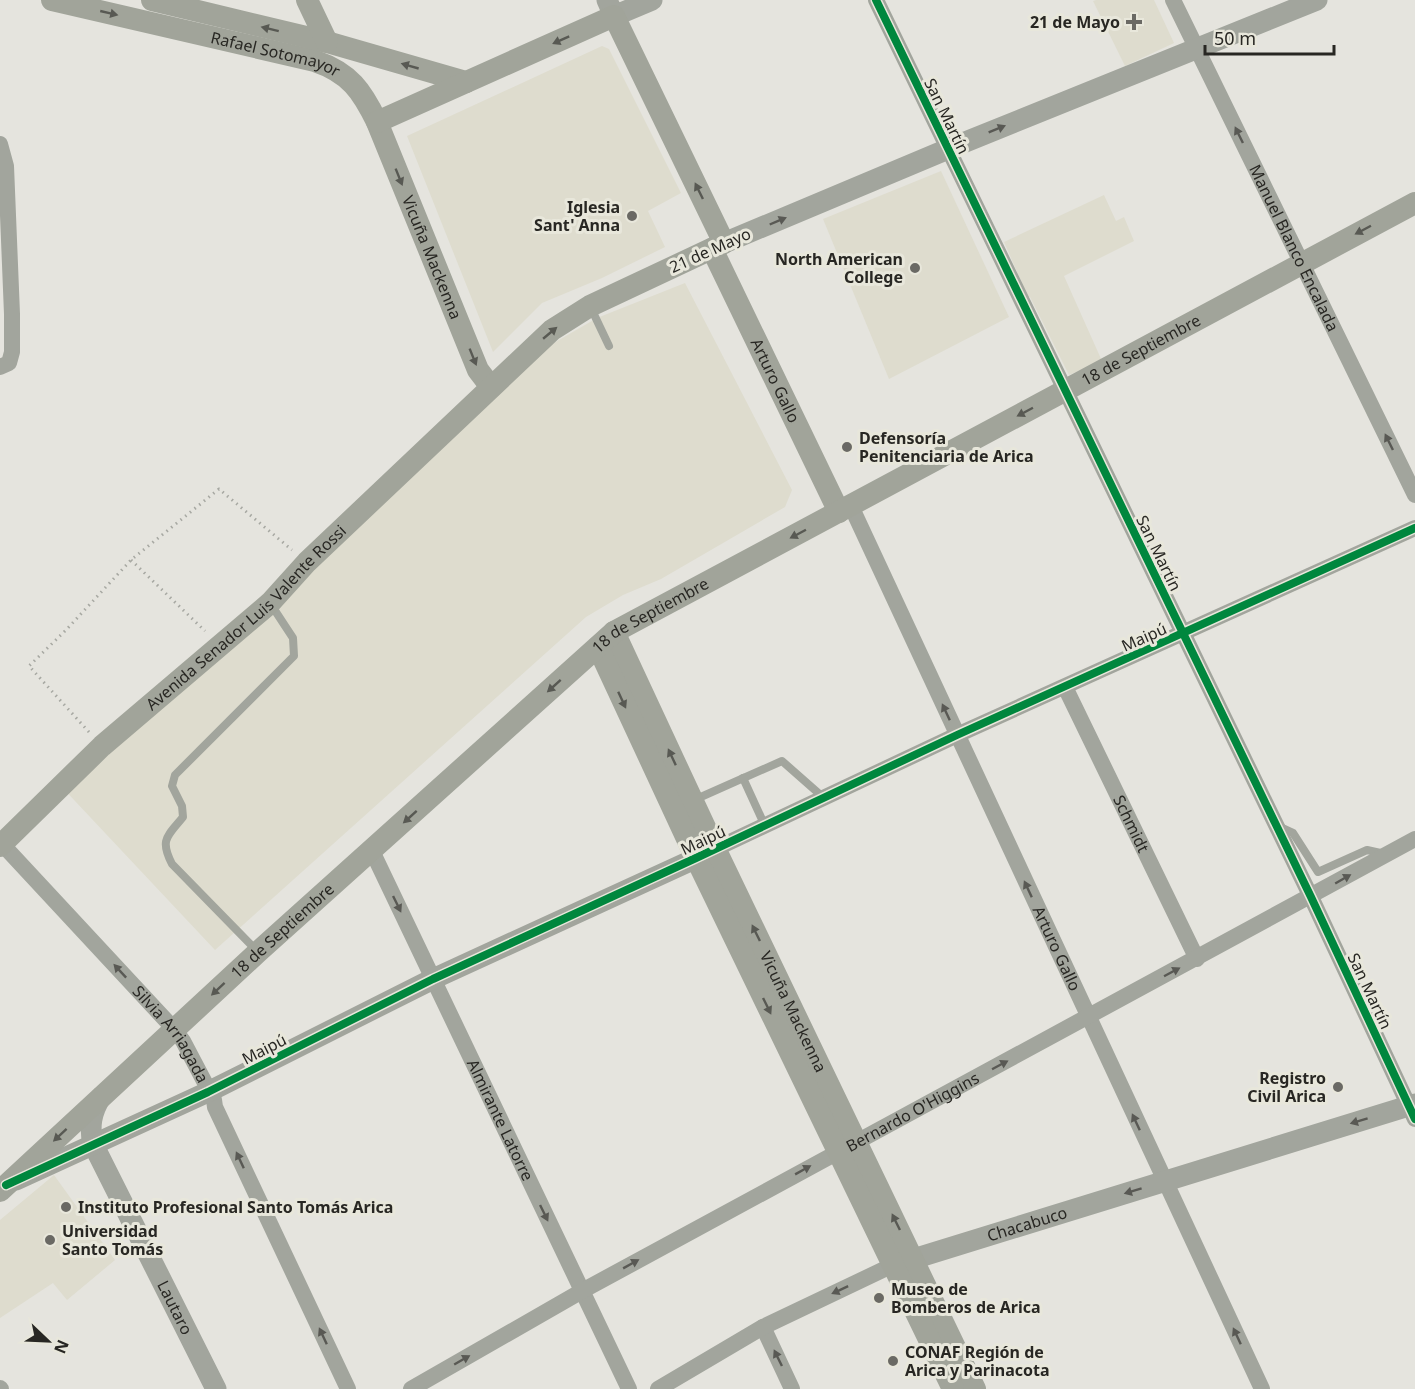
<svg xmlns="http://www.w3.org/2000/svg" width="1415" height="1389" font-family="'Noto Sans',sans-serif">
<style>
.built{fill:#dedcce}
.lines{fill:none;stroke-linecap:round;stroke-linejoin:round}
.path{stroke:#a7a8a2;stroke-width:3;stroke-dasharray:1.5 4.5;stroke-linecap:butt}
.service{stroke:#a2a59d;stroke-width:8}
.minor{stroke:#a2a59d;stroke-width:16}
.tertiary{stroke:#a2a59d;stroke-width:21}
.secondary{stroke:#a1a49a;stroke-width:22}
.cycleway-casing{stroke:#e8e7db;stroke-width:11}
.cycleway{stroke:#00873e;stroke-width:8}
.oneway{fill:#585953}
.oneway2{fill:#595954}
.poi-dot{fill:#6a6964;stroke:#e8e7db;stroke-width:2}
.labels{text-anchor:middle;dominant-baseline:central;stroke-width:6;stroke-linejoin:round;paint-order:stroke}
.poi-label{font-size:16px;font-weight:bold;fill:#282723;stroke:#e8e7db;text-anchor:start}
.street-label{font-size:16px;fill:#282723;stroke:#e8e7db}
</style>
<rect width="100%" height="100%" fill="#e5e4de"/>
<g class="built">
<path d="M1096,0H1154L1174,43L1125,66L1093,1Z"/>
<path d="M602,46L609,49L681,193L648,211L665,247L602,278L542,303L493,352L407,136Z"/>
<path d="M941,171L1009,317L889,379L823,219Z"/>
<path d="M1104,195L1116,221L1124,217L1134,241L1064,276L1102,361L1069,375L1030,297H1028L1004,242Z"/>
<path d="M685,283L792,490L785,507L661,579L623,595L586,617L215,950L59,784L526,359L597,318Z"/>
<path d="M54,1175L115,1260L67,1300L53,1283L0,1318V1220Z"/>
</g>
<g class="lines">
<g class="path">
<path d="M131,560L205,631"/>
<path d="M89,732L29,666L66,630L131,560L219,489L292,550"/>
</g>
<g class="service">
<path d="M590,306L609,346"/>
<path d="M743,778L765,826"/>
<path d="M694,800L782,761L824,798"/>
<path d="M1280,827L1293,833L1318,872L1367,850L1385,854"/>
<path d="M257,951L172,864C159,839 168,836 183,817L182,806L172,786L175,775L294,656L293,638L270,603"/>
</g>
<g class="minor">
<path d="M876,0L1311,897L1415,1119"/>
<path id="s1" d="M1173,0L1415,495"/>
<path d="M0,144L6,166L12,314V352L9,363L0,367"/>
<path id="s2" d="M851,506L1262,1389"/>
<path id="s3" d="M1065,687L1197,959"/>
<path id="s4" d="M2,844L174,1029L183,1041L214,1100L215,1107L348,1389"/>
<path d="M715,849L957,735L1415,528"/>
<path id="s5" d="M372,851L629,1389"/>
<path d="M763,1327L792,1389"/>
<path d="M0,1388L1,1389"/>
<path id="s6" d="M411,1389L582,1291L1415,839"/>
<path d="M658,1389L763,1327L893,1265"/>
</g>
<g class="tertiary">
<path d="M607,0L614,16L652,0"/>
<path d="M724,243L948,149L1317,0"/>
<path id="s7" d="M101,1097C91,1113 89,1127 93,1144L216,1389"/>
<path d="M16,1180L208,1092L433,979L712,851"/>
<path id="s8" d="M897,1264L1415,1104"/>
</g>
<g class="secondary">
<path id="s9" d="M52,0L315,61C350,73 362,91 377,122L478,370L491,387"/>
<path d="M152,0L327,42L466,82"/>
<path d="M307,0L327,42"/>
<path id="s10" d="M712,249L839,512"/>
<path id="s11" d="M614,632L709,836L975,1389"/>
<path d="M598,647L696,858L953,1389"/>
<path id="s12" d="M0,846L102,746L270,603L307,562L552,330L590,306L724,243L614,16L377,122"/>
<path id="s13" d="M0,1191L258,952L614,632L1415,203"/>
</g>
<defs>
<g id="cycleway">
<path d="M876,0L1311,897L1415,1119"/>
<path d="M6,1185L208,1092L433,979L696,858L957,735L1415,528"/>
</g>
</defs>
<use href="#cycleway" class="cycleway-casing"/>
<use href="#cycleway" class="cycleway"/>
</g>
<defs><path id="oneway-solid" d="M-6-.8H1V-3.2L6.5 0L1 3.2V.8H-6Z" transform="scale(1.5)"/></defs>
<g class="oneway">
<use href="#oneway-solid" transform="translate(109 13) rotate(13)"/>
<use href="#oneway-solid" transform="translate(270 29) rotate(-166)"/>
<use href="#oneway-solid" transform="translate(561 40) rotate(156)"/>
<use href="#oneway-solid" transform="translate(410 66) rotate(-164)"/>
<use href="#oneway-solid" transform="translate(399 177) rotate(68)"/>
<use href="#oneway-solid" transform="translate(699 191) rotate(-116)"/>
<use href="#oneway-solid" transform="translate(1363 230) rotate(152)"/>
<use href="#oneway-solid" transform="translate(550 333) rotate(-40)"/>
<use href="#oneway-solid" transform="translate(473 357) rotate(68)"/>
<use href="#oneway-solid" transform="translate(1025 412) rotate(152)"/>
<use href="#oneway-solid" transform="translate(798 534) rotate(152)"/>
<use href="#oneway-solid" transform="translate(554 686) rotate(138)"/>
<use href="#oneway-solid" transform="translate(622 700) rotate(65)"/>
<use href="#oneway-solid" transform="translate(672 757) rotate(-115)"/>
<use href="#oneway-solid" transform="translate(410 817) rotate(138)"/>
<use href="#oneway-solid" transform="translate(756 933) rotate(-116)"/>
<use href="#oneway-solid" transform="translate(218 989) rotate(137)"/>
<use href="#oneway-solid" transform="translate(767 1006) rotate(64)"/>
<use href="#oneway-solid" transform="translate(60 1135) rotate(137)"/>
<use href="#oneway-solid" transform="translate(896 1222) rotate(-116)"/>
</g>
<g class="oneway2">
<use href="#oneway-solid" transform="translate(997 129) rotate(-22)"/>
<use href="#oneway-solid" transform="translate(1239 135) rotate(-116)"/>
<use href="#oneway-solid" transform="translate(778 221) rotate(-23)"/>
<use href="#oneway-solid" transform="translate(1389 442) rotate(-116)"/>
<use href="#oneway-solid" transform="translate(946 712) rotate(-115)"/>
<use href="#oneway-solid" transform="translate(1343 879) rotate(-30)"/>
<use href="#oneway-solid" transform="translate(1028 889) rotate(-115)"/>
<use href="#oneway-solid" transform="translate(397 904) rotate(64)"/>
<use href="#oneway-solid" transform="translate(120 971) rotate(-133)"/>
<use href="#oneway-solid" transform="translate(1172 972) rotate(-28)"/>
<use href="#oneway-solid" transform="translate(1000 1065) rotate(-28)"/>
<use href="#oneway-solid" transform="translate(1359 1121) rotate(163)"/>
<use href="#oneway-solid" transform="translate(1136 1122) rotate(-115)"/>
<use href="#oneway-solid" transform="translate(240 1160) rotate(-115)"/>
<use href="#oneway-solid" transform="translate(803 1170) rotate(-29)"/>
<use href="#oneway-solid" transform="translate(1133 1191) rotate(163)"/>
<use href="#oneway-solid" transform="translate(544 1213) rotate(64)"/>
<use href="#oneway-solid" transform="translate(631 1264) rotate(-29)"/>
<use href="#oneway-solid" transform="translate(840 1290) rotate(155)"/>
<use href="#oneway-solid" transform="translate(323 1336) rotate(-115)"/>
<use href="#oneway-solid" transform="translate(1237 1336) rotate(-115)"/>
<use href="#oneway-solid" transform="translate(778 1358) rotate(-116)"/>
<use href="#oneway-solid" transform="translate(462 1360) rotate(-30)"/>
</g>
<g class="poi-dot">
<path d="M1131 13h6v6h6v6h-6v6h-6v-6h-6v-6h6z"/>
<circle cx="632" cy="216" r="6"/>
<circle cx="915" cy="268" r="6"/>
<circle cx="847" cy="447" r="6"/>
<circle cx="1338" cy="1087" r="6"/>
<circle cx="66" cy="1207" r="6"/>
<circle cx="50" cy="1240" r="6"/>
<circle cx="879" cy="1298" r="6"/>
<circle cx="893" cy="1361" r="6"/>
</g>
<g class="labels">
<g class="poi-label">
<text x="1120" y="22" text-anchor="end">21 de Mayo</text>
<text x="620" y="207" text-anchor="end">Iglesia<tspan x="620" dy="18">Sant' Anna</tspan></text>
<text x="903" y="259" text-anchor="end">North American<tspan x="903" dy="18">College</tspan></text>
<text x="859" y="438">Defensoría<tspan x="859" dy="18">Penitenciaria de Arica</tspan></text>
<text x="1326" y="1078" text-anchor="end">Registro<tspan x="1326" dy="18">Civil Arica</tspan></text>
<text x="78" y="1207">Instituto Profesional Santo Tomás Arica</text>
<text x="62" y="1231">Universidad<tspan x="62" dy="18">Santo Tomás</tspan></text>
<text x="891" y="1289">Museo de<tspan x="891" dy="18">Bomberos de Arica</tspan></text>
<text x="905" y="1352">CONAF Región de<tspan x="905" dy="18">Arica y Parinacota</tspan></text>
</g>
<g class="street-label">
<text stroke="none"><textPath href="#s9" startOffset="230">Rafael Sotomayor</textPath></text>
<text transform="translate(947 116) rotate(64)">San Martín</text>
<text stroke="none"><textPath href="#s1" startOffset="276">Manuel Blanco Encalada</textPath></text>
<text transform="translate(710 250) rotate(-24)">21 de Mayo</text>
<text stroke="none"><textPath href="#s9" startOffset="506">Vicuña Mackenna</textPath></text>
<text stroke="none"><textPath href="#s13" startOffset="1428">18 de Septiembre</textPath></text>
<text stroke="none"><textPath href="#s10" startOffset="146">Arturo Gallo</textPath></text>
<text transform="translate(1159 553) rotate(64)">San Martín</text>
<text stroke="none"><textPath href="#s12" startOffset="336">Avenida Senador Luis Valente Rossi</textPath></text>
<text stroke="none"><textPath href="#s13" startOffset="870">18 de Septiembre</textPath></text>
<text transform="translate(1144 637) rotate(-24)">Maipú</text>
<text stroke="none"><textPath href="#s3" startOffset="152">Schmidt</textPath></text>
<text transform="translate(703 840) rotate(-25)">Maipú</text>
<text stroke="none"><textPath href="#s13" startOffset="384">18 de Septiembre</textPath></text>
<text stroke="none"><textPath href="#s2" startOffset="488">Arturo Gallo</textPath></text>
<text transform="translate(1370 991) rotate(65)">San Martín</text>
<text stroke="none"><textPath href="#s11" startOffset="420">Vicuña Mackenna</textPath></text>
<text stroke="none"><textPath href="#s4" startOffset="255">Silvia Arriagada</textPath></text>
<text transform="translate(264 1049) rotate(-27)">Maipú</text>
<text stroke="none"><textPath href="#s6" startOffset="573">Bernardo O'Higgins</textPath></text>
<text stroke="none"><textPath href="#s5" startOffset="298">Almirante Latorre</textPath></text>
<text stroke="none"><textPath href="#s8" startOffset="136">Chacabuco</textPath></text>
<text stroke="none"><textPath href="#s7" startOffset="232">Lautaro</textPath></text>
</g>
</g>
<g transform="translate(48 1341) rotate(113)" stroke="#e8e7db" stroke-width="4.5" paint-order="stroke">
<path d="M0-4.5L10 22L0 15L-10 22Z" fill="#282723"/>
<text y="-9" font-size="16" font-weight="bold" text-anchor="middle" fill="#282723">N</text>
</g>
<path d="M1205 45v9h129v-9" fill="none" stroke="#282723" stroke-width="3"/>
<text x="1214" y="45" font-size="18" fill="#282723" stroke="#e8e7db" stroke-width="4.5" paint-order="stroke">50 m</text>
</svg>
